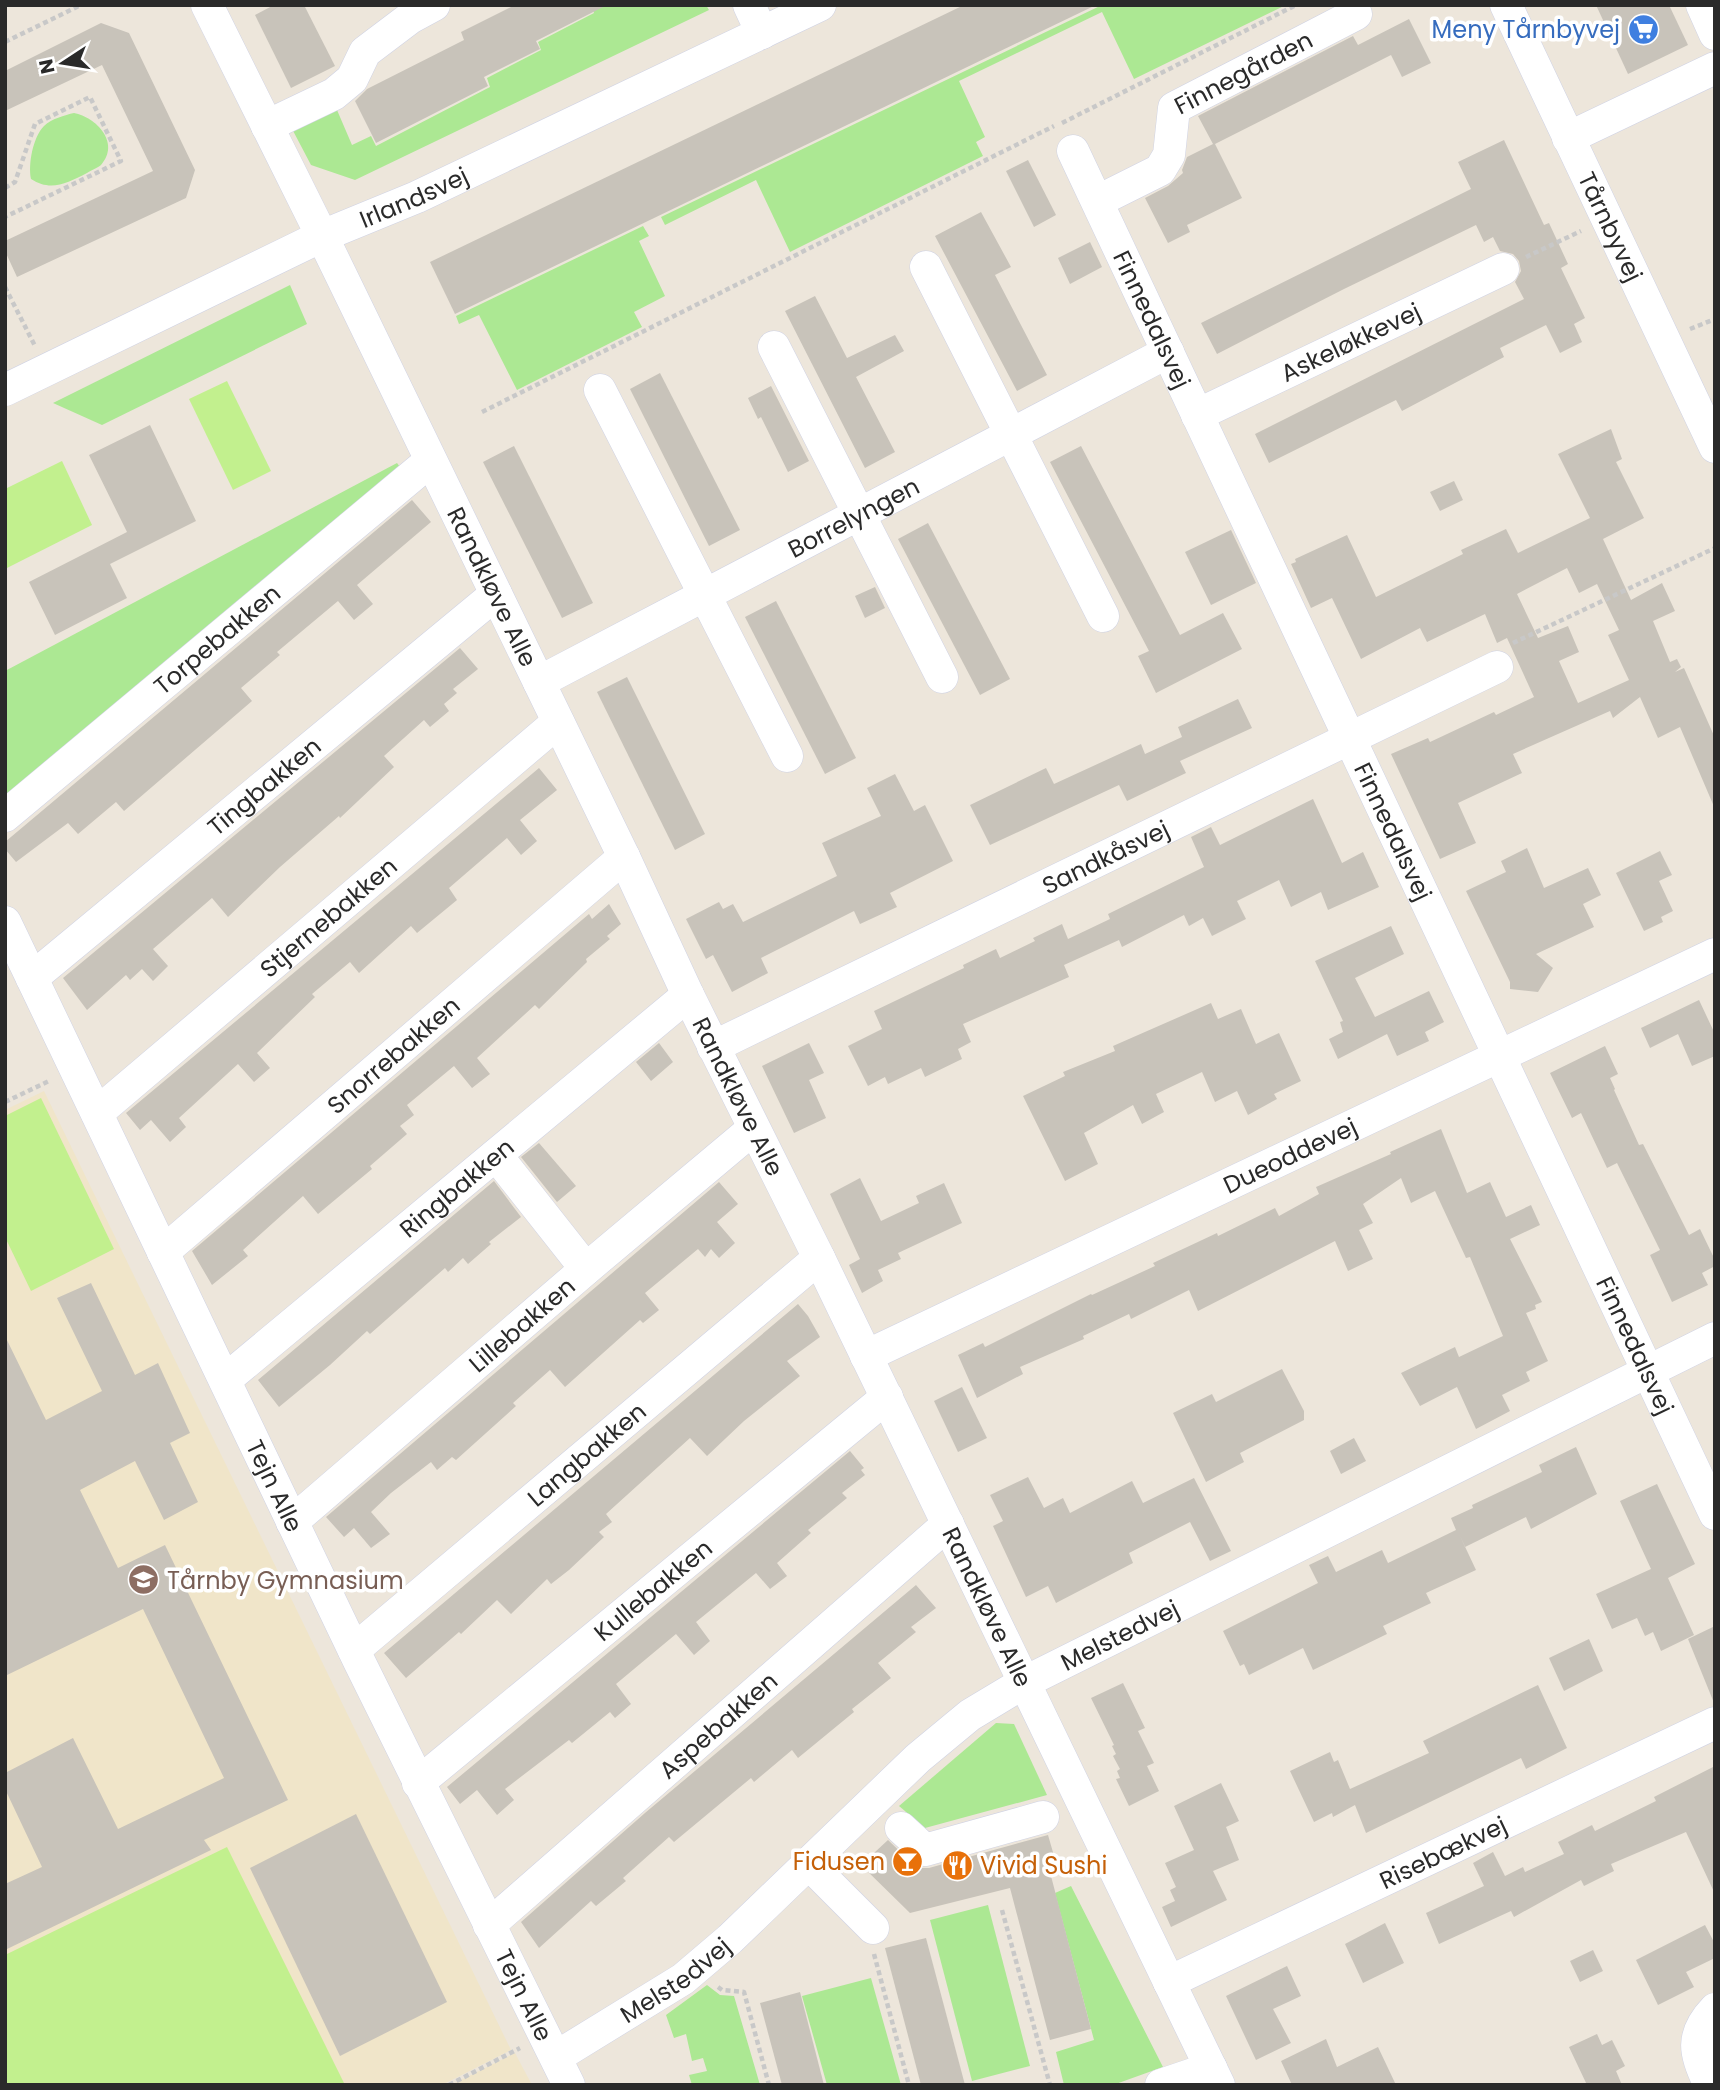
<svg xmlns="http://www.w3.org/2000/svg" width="1720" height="2090" font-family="Poppins,sans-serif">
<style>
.education{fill:#f0e5c9}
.green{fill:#ace893}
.pitch{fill:#c2f08e}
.building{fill:#c8c3ba;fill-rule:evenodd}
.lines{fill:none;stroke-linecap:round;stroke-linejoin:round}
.minor-casing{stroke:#d0d3e4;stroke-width:33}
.path{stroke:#c8c8c8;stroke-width:4.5;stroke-dasharray:5 3.5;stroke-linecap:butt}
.minor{stroke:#fff;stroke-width:32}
.labels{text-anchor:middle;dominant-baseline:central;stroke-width:7;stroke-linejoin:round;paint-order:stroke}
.shop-label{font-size:24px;fill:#366cbe;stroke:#fff;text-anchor:end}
.street-label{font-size:24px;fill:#2a2a2a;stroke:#fff}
.education-label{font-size:24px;fill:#785e54;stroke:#fff;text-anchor:start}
.food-label{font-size:24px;fill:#c56008;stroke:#fff;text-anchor:end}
</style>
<rect width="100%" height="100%" fill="#ede6db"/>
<g class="education">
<path d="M44,1091L511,2050L442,2085H5V1110Z"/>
<path d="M515,2053L532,2085H451Z"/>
</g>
<g class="green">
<path d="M591,5H706L709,10L355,180L311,165L290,125L334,103L352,145L371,136L376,146L490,87L487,78L541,50L538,42L594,13Z"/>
<path d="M1102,5H1286L1134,79L1102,12L959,81L985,137L976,142L983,156L790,252L756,180L665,225L661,217Z"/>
<path d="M74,113C96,117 121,143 101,165C98,168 91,170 87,173C67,183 51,192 31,179C28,164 33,137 44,126C51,119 65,115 74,113Z"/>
<path d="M643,226L649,236L639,241L665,296L634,312L642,327L517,390L479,315L459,324L456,316Z"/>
<path d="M290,285L307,324L102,425L53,403Z"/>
<path d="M397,463L400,467L5,798V671Z"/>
<path d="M996,1723L1014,1724L1047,1795L925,1828L899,1806Z"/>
<path d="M1071,1886L1163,2067L1113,2085H1064L1056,2052L1094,2040L1055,1893Z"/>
<path d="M988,1905L1030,2066L972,2081L930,1920Z"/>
<path d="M871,1978L901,2085H827L802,1996Z"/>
<path d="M707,1985L720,1995L734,1996L760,2085H692L689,2075L707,2071L703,2058L692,2061L686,2034L674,2038L666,2015Z"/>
</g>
<g class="pitch">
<path d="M227,381L271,471L233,490L189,399Z"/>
<path d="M62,461L92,525L5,569V489Z"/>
<path d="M41,1098L114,1249L31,1291L5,1237V1116Z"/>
<path d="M227,1847L345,2085H5V1955Z"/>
</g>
<g class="building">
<path d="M274,5H304L335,66L291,88L255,15Z"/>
<path d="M515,5H607L536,41L540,49L484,77L488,86L376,143L355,101L367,89L464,40L461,32Z"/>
<path d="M964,5H1096L455,314L430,262Z"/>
<path d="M1596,5H1669L1688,45L1628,74Z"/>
<path d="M1409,19L1431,63L1402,77L1391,55L1215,144L1242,198L1187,225L1190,232L1168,243L1145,198L1168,186L1183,173L1182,170L1187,157L1213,144L1198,116L1353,36L1358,45Z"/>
<path d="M101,23L129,33L195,170L186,198L17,277L5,251V241L153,171L102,65L5,111V71Z"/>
<path d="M1504,140L1544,225L1549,223L1568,264L1561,268L1585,318L1574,324L1582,342L1560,353L1546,325L1500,348L1504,357L1402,411L1396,400L1269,463L1255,434L1524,299L1515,282L1521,271L1519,261L1513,254L1500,251L1493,237L1484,242L1476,225L1344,289L1217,354L1201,323L1471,189L1458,162Z"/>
<path d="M1028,160L1056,215L1034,227L1006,171Z"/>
<path d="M981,212L1011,267L995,275L1047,375L1017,391L935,236Z"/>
<path d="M1090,242L1102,267L1070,284L1058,258Z"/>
<path d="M815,296L847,358L895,335L904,351L856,377L895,452L865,468L785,311Z"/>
<path d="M660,373L740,530L709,546L630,389Z"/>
<path d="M771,386L809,461L788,472L761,417L758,419L748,398Z"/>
<path d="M150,425L196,521L110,564L127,598L55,635L29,582L127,532L89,455Z"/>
<path d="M1611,429L1622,459L1616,462L1644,518L1603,539L1631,600L1662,583L1675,611L1653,621L1670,662L1677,659L1681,667L1675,672L1684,668L1715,738V809L1680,727L1658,738L1640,697L1613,718L1610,711L1513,754L1522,773L1458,803L1476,843L1440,859L1391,754L1428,738L1430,742L1494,712L1496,715L1534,697L1507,638L1497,643L1485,614L1427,642L1420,628L1361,659L1332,598L1311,608L1291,564L1296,562L1295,559L1347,535L1376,597L1463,554L1461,550L1506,529L1518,553L1590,518L1558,454ZM1567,568L1579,593L1597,584L1619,630L1608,635L1629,680L1578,703L1559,661L1579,652L1568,626L1538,638L1517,594Z"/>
<path d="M514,446L593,603L562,618L483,462Z"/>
<path d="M1081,446L1180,635L1223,613L1242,649L1156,693L1138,656L1149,651L1050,462Z"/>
<path d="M1454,481L1463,500L1440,511L1430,492Z"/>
<path d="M412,500L431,522L357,585L373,604L354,620L338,601L277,652L280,655L241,688L252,701L124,811L116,802L78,834L68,823L16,862L5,849V842Z"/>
<path d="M928,523L1010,679L980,695L898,539Z"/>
<path d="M1231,530L1256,583L1211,605L1185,552Z"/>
<path d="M875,587L885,608L865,618L855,596Z"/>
<path d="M776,601L856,758L825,774L745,617Z"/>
<path d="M460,648L478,669L453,689L457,693L444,704L449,711L430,727L424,720L384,756L394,767L340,818L339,816L280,867L228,917L212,898L153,949L168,966L153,981L142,969L130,980L126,975L87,1010L63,978Z"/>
<path d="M627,677L705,834L675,850L597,692Z"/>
<path d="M1238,699L1252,728L1180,761L1186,773L1127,801L1119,785L990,845L970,805L1046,768L1054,784L1141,744L1145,754L1182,737L1178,727Z"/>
<path d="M539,768L557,790L520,820L537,841L521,855L507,838L449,888L457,900L417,933L411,926L359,973L350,962L312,994L315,997L257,1053L270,1068L254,1082L238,1064L179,1118L186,1127L170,1142L151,1120L140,1130L126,1113Z"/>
<path d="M895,774L914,811L925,805L953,861L890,893L897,907L860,924L854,911L761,958L768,973L732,992L713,955L706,959L686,919L719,902L723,909L733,904L743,922L837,876L822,843L881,816L867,788Z"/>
<path d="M1313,799L1342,863L1363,852L1379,887L1328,910L1321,892L1291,907L1279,880L1237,901L1246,919L1212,936L1203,918L1189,926L1184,915L1122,947L1119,940L1064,965L1069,977L963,1024L971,1042L958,1049L962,1059L925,1077L921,1068L888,1084L885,1077L868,1086L848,1046L882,1029L874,1011L964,968L963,965L996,949L1000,958L1035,941L1033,938L1062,924L1068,939L1110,919L1108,914L1204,867L1191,837L1211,827L1220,845Z"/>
<path d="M1527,848L1544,888L1588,868L1601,895L1583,904L1594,927L1536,954L1553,968L1538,992L1510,989V982L1466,891L1506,872L1501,861Z"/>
<path d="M1660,851L1672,875L1659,881L1673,911L1661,917L1663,922L1644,931L1616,873Z"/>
<path d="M609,904L621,924L607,936L610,939L586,959L587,962L539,1009L535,1005L477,1058L490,1074L472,1088L454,1066L407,1105L414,1115L400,1126L407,1134L370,1166L372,1169L318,1214L303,1196L243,1250L248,1256L212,1285L192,1251L589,914L592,919Z"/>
<path d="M1391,926L1404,954L1355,978L1375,1017L1429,991L1444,1022L1425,1032L1429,1041L1397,1056L1387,1034L1338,1059L1329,1039L1343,1032L1340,1022L1343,1021L1315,961Z"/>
<path d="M1699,1000L1715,1034V1056L1692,1066L1678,1034L1650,1048L1641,1028Z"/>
<path d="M1211,1003L1218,1019L1241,1009L1256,1044L1279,1033L1301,1081L1274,1094L1277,1099L1248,1115L1237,1091L1215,1102L1202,1072L1156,1094L1164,1112L1142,1124L1133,1105L1084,1133L1098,1164L1065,1181L1023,1096L1065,1076L1063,1072L1115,1051L1113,1046Z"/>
<path d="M659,1043L673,1062L651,1081L636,1062Z"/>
<path d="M809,1043L824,1073L809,1080L826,1118L794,1133L762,1066Z"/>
<path d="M1605,1046L1618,1074L1610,1078L1615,1089L1614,1090L1639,1145L1643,1144L1689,1235L1700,1229L1715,1260V1266L1702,1273L1708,1285L1672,1302L1650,1255L1660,1250L1617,1163L1607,1168L1581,1113L1572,1118L1550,1073Z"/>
<path d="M1441,1129L1467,1193L1490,1182L1506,1217L1531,1205L1540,1225L1510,1239L1542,1302L1535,1305L1536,1309L1526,1313L1548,1361L1526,1372L1530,1381L1502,1395L1510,1411L1476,1429L1457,1387L1420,1406L1401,1373L1455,1347L1459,1357L1503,1336L1470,1257L1466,1258L1435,1191L1411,1203L1401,1178L1363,1204L1373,1223L1359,1230L1373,1259L1348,1271L1335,1241L1198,1311L1189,1290L1131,1319L1129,1314L1083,1336L1084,1339L1020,1367L1023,1374L977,1398L958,1355L983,1343L985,1347L1091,1294L1092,1295L1155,1266L1153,1263L1217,1233L1218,1236L1275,1208L1279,1216L1319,1194L1316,1187L1391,1154L1390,1152Z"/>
<path d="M539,1143L576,1186L557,1202L521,1157Z"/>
<path d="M860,1178L881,1221L919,1203L916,1196L944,1183L962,1223L898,1253L901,1259L878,1270L883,1281L862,1293L849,1265L860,1259L830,1194Z"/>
<path d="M494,1181L521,1217L489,1242L491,1244L468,1264L463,1258L448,1272L445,1268L370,1334L367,1331L330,1365L279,1407L258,1380Z"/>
<path d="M719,1182L738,1204L717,1222L735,1243L719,1258L711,1249L705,1257L698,1249L645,1293L659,1310L643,1323L640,1320L565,1387L550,1370L513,1403L516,1406L456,1460L452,1457L437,1470L431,1462L391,1493L371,1512L390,1534L371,1548L354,1528L344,1537L326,1517Z"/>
<path d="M91,1283L135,1375L158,1363L190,1433L170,1443L198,1502L164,1520L135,1461L80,1490L118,1568L165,1545L288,1800L204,1840L211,1850L5,1950V1884L42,1867L5,1789V1773L73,1738L118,1829L224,1778L143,1609L5,1676V1336L46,1420L102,1391L57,1298Z"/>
<path d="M798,1304L808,1316L820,1337L787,1361L800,1376L744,1421L707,1456L690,1438L606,1514L612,1522L599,1532L604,1537L569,1570L551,1584L547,1579L511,1614L497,1600L461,1634L459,1632L406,1678L384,1653Z"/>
<path d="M1282,1369L1304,1411V1420L1240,1453L1244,1462L1206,1482L1173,1413L1212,1394L1216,1402Z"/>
<path d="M962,1387L987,1438L958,1452L934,1401Z"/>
<path d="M1354,1438L1366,1461L1341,1474L1330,1451Z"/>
<path d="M1576,1447L1597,1494L1531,1529L1526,1517L1465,1547L1460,1536L1476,1570L1426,1593L1431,1603L1383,1626L1387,1634L1313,1670L1303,1648L1249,1675L1244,1664L1240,1666L1223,1631L1318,1583L1309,1565L1328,1556L1336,1572L1382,1550L1388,1563L1456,1530L1451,1518L1473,1508L1472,1505L1542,1472L1539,1465Z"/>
<path d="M850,1451L864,1468L861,1470L865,1475L842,1493L847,1498L808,1530L811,1533L777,1563L787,1576L770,1589L756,1573L696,1622L710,1641L694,1655L676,1634L616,1684L631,1704L615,1718L610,1712L572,1743L569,1740L505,1789L514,1800L497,1815L477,1790L460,1804L447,1787Z"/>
<path d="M1028,1477L1044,1508L1063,1498L1070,1513L1132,1481L1143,1503L1194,1478L1231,1551L1210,1561L1190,1522L1129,1553L1133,1563L1056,1603L1048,1586L1026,1597L993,1526L1003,1521L990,1495Z"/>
<path d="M1657,1484L1695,1564L1668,1578L1694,1635L1661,1651L1653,1632L1645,1636L1637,1618L1612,1629L1596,1594L1651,1569L1620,1501Z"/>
<path d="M916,1585L936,1608L911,1627L916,1632L878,1663L891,1678L852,1709L854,1712L798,1758L792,1750L754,1782L751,1778L674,1842L669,1837L623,1878L626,1881L596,1906L591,1901L539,1948L521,1922L645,1813Z"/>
<path d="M1715,1626V1703H1714L1688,1639Z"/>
<path d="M1589,1639L1603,1671L1564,1691L1549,1658Z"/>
<path d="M1123,1683L1145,1728L1138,1731L1154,1763L1147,1766L1159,1791L1129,1806L1116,1779L1120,1778L1117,1771L1120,1769L1113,1756L1116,1754L1112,1746L1114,1745L1091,1698Z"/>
<path d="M1538,1685L1567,1748L1526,1769L1521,1758L1366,1833L1355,1805L1333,1817L1332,1813L1314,1822L1290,1771L1330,1752L1334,1762L1338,1760L1350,1789L1429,1753L1423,1741Z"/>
<path d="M1715,1766V1894L1686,1832L1611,1864L1614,1871L1584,1886L1581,1880L1514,1917L1511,1911L1439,1944L1426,1913L1484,1886L1473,1863L1493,1852L1505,1876L1523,1867L1525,1872L1564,1854L1558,1842L1592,1825L1595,1831L1656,1801L1654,1797Z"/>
<path d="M1221,1783L1239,1821L1226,1827L1239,1860L1213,1871L1227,1900L1171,1927L1162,1907L1175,1901L1170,1890L1176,1887L1165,1863L1194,1850L1174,1806Z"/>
<path d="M356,1814L447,2002L340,2056L250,1868Z"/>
<path d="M1048,1835L1059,1873L1051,1876L1091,2029L1050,2040L1010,1888L910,1913L861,1865L888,1840L913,1864L921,1868H929Z"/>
<path d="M1385,1923L1404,1963L1363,1983L1345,1944Z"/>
<path d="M1705,1925L1715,1944V1958L1686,1972L1694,1987L1658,2005L1636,1960Z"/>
<path d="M926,1938L965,2085H921L885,1948Z"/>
<path d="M1593,1950L1603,1971L1580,1982L1570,1961Z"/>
<path d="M1287,1966L1301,1996L1273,2009L1291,2043L1256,2060L1226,1996Z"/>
<path d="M800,1992L824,2085H782L760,2003Z"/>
<path d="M1597,2034L1602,2045L1612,2040L1625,2066L1616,2071L1622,2085H1587L1569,2047Z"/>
<path d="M1326,2039L1337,2067L1378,2047L1396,2085H1292L1281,2061Z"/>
</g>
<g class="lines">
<defs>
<g id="minor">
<path id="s1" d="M207,5L322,236L624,857L688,995L819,1258L1219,2085"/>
<path d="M749,5L762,33"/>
<path id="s2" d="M1506,5L1715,447"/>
<path d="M1702,5L1715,34"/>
<path d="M267,126L334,94L352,79L365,52L410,18L434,5"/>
<path d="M1568,138L1715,68"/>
<path id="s3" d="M1073,151L1715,1514"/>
<path id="s4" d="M1098,201L1160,170L1169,155L1174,108L1356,14"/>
<path d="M926,267L1103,616"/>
<path d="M774,347L942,677"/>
<path id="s5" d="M5,390L322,236L417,197L820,5"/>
<path d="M600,390L787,756"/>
<path id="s6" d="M1197,415L1503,269"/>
<path id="s7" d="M539,682L1168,352"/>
<path id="s8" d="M5,816L430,461"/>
<path id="s9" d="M5,922L359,1661L569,2085"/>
<path id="s10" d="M32,978L496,594"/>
<path id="s11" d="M713,1047L1497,667"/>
<path id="s12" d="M97,1113L558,722"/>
<path d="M496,1155L586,1269"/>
<path id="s13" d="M163,1252L624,857"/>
<path id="s14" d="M866,1356L1715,954"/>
<path id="s15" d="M225,1380L688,995"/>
<path id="s16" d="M292,1522L586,1269L753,1129"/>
<path id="s17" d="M354,1650L819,1258"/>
<path id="s18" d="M418,1783L887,1397"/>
<path d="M901,1828L925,1850L1043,1817"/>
<path d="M808,1863L873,1928"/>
<path id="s19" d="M489,1925L948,1524"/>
<path id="s20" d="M1169,1982L1715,1723"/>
<path id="s21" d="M556,2057L683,1979L730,1939L918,1758L970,1715L1025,1682L1715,1338"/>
<path d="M1161,2085L1211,2068"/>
<path d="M1710,2085C1694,2054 1690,2035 1715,2009"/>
</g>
</defs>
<use href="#minor" class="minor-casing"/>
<g class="path">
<path d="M5,42L81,5"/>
<path d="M1062,123L1296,5"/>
<path d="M5,188L15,182L35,124L90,97L121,161L5,217"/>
<path d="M1526,257L1581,231"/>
<path d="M5,287L35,346"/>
<path d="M1690,329L1715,319"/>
<path d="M482,412L1054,126"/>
<path d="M1513,643L1715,548"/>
<path d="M5,1102L49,1081"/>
<path d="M1002,1910L1050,2085"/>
<path d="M874,1954L909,2085"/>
<path d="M718,1987L722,1990L744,1992L769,2085"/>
<path d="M449,2085L520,2048"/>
</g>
<use href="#minor" class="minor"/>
</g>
<defs>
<symbol id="supermarket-disc" viewBox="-11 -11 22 22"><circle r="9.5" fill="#3f7fe0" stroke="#fff"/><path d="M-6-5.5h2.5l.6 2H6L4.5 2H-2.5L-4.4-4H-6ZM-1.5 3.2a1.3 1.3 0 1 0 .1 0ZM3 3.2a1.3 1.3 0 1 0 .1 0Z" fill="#fff"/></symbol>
<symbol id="school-disc" viewBox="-11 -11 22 22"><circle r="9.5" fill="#8d6e63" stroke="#fff"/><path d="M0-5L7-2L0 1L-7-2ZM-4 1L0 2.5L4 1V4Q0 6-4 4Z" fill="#fff"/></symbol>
<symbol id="bar-disc" viewBox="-11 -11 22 22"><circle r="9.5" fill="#e8710a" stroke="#fff"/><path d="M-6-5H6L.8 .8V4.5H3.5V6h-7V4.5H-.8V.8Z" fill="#fff"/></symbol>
<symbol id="restaurant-disc" viewBox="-11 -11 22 22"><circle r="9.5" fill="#e8710a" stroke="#fff"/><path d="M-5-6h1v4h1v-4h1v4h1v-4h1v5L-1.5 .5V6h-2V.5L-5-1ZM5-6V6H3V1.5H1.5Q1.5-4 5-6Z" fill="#fff"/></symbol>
</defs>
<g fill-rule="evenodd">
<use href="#supermarket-disc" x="1626" y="12" width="35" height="35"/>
<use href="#school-disc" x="126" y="1562" width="35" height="35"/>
<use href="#bar-disc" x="890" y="1844" width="35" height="35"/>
<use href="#restaurant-disc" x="940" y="1848" width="35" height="35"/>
</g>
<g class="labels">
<g class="shop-label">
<text x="1620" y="29">Meny Tårnbyvej</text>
</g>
<g class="street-label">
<text stroke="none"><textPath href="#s4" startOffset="212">Finnegården</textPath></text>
<text stroke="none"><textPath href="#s5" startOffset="452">Irlandsvej</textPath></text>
<text stroke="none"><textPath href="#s2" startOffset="245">Tårnbyvej</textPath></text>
<text stroke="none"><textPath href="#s3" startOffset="186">Finnedalsvej</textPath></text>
<text stroke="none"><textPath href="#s6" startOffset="170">Askeløkkevej</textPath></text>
<text stroke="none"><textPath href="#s7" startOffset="355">Borrelyngen</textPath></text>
<text stroke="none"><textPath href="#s1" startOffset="648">Randkløve Alle</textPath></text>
<text stroke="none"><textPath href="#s8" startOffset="276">Torpebakken</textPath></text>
<text stroke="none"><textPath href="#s10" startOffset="301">Tingbakken</textPath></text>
<text stroke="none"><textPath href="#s3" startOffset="752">Finnedalsvej</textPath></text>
<text stroke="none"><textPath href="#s11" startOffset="436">Sandkåsvej</textPath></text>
<text stroke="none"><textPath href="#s12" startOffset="303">Stjernebakken</textPath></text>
<text stroke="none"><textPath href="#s13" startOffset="303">Snorrebakken</textPath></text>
<text stroke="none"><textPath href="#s1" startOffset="1214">Randkløve Alle</textPath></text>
<text stroke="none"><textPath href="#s14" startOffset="469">Dueoddevej</textPath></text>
<text stroke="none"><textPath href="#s15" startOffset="301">Ringbakken</textPath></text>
<text stroke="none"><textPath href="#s16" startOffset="303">Lillebakken</textPath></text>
<text stroke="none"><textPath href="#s3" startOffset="1320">Finnedalsvej</textPath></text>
<text stroke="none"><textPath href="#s17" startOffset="304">Langbakken</textPath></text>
<text stroke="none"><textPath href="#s9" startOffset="625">Tejn Alle</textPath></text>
<text stroke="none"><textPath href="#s18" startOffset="304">Kullebakken</textPath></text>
<text stroke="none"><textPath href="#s1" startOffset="1782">Randkløve Alle</textPath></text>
<text stroke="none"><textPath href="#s21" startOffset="709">Melstedvej</textPath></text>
<text stroke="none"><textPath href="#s19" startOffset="304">Aspebakken</textPath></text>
<text stroke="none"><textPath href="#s20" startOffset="303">Risebækvej</textPath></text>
<text stroke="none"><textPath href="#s21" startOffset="142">Melstedvej</textPath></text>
<text stroke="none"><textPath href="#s9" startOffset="1192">Tejn Alle</textPath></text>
</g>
<g class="education-label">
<text x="167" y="1580">Tårnby Gymnasium</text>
</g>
<g class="food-label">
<text x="885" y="1861">Fidusen</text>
<text x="980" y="1865" text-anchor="start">Vivid Sushi</text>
</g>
</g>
<rect width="1720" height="2090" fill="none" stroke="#2a2a2a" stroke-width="14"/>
<g transform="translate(63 63) rotate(258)" stroke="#ffffff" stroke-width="5" paint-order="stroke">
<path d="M0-5L12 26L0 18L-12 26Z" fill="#2a2a2a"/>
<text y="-10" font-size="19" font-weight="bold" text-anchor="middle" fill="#2a2a2a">N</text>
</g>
</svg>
